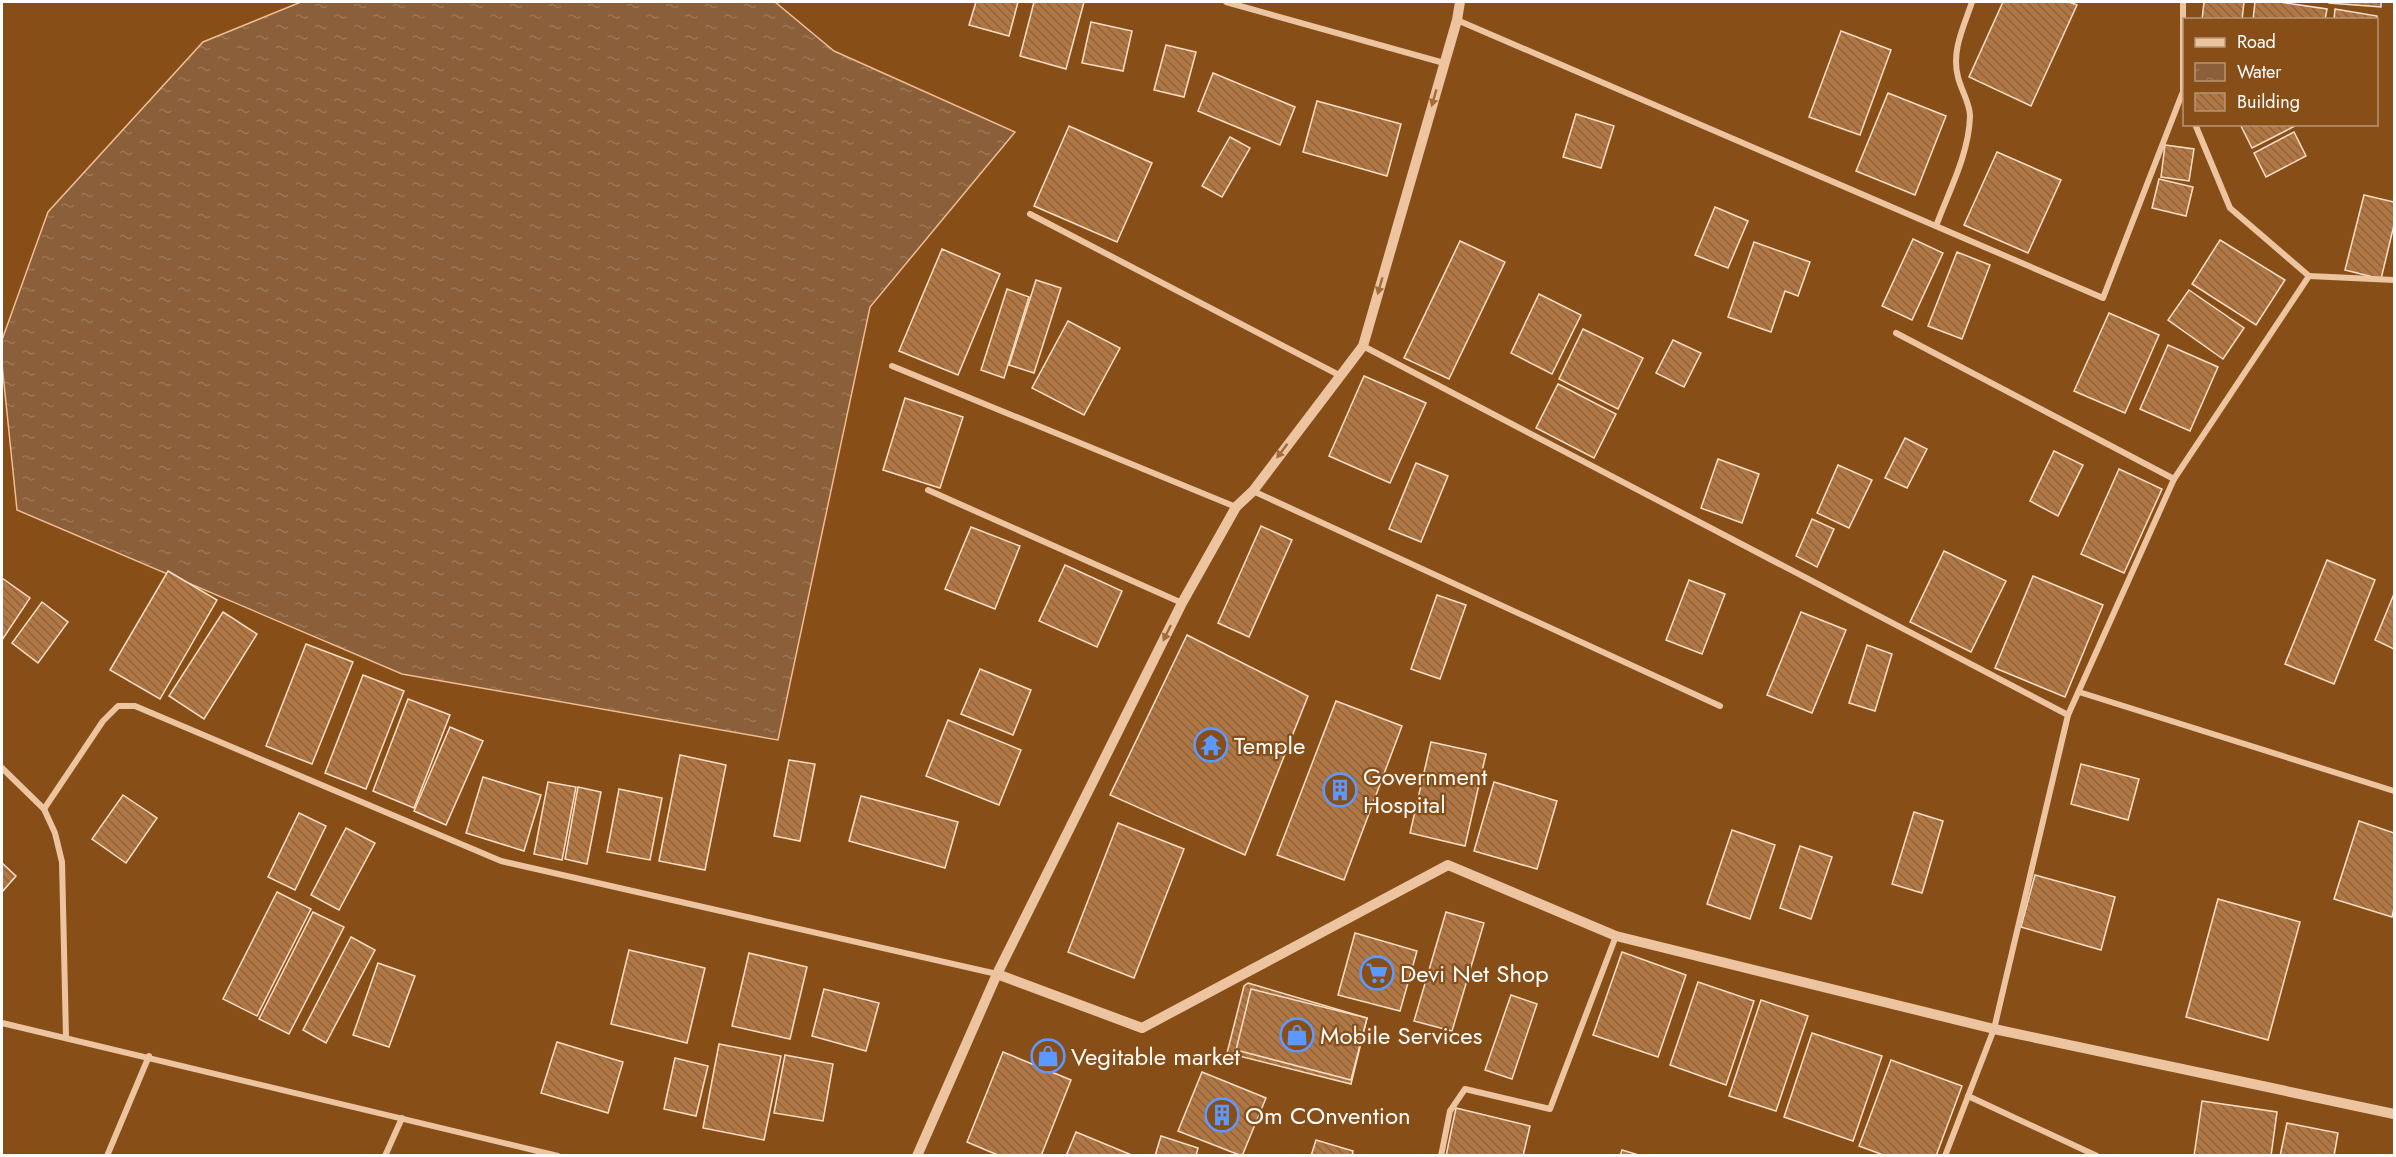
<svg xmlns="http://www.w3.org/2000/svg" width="2396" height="1157" font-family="Jost,sans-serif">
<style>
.water{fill:url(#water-ripples);stroke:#efbc93;stroke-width:1.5}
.building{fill:url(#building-back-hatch);stroke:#fadec6;stroke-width:1.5}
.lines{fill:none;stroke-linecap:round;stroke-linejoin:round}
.minor{stroke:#edc4a0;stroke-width:6}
.tertiary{stroke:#edc4a0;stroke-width:10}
.oneway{fill:#a16c3a}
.labels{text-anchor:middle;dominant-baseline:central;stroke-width:4.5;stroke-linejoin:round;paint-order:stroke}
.poi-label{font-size:24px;fill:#fff;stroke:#884e18;text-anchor:start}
</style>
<defs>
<pattern id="water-ripples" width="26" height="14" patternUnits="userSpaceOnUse" patternTransform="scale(1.5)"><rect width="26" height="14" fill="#8a5f39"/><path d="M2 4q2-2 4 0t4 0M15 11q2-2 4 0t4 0" fill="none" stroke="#9c7757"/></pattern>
<pattern id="building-back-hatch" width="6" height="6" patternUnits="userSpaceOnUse" patternTransform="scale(1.5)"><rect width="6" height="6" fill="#b17641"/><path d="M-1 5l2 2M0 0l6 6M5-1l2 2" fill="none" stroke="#896545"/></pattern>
</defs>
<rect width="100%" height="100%" fill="#884e18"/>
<path class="water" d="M301,2H775L834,51L1015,132L870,307L778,740L402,674L17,510L2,364V340L48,212L203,42Z"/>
<g class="building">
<path d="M976,2H1018L1009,36L969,25Z"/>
<path d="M1034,2H1084L1066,69L1020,56Z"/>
<path d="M2003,2H2069L2077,5L2031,106L1969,77Z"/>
<path d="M2204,2H2244L2242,20H2202Z"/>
<path d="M2255,2H2279L2327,9L2325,20H2253Z"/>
<path d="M2329,2H2381V7L2329,3Z"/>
<path d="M2335,9L2377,16L2376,21V20H2334Z"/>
<path d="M1091,22L1132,31L1123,71L1082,63Z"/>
<path d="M1841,31L1891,50L1860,135L1809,117Z"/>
<path d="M1166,45L1196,52L1184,97L1154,90Z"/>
<path d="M1213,73L1295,107L1280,145L1198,111Z"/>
<path d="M1888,93L1946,116L1915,195L1856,171Z"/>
<path d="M1317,101L1401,124L1387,176L1303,152Z"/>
<path d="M1576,114L1614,126L1601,168L1563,157Z"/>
<path d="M2240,124H2294L2295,126L2252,148Z"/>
<path d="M1069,126L1152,163L1117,242L1034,206Z"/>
<path d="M2294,132L2306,156L2266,177L2254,153Z"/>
<path d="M1230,137L1250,148L1222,197L1202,186Z"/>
<path d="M2165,145L2194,149L2189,181L2161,177Z"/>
<path d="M1997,152L2061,180L2028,253L1964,225Z"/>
<path d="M2159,179L2193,187L2186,216L2152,208Z"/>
<path d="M2364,195L2394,202V225L2381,279L2345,270Z"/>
<path d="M1715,207L1748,221L1728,268L1695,255Z"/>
<path d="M1913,239L1943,253L1912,320L1882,306Z"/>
<path d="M2220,240L2285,280L2256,325L2192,284Z"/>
<path d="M1460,241L1505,262L1449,379L1404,358Z"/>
<path d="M1754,242L1810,262L1798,296L1785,291L1771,332L1728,317Z"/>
<path d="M942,249L1000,274L958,375L899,351Z"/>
<path d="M1957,252L1990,265L1962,339L1928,326Z"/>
<path d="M1036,280L1061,288L1034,373L1009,365Z"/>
<path d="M1007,289L1029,297L1004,378L981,370Z"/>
<path d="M2189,290L2244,328L2223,359L2168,320Z"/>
<path d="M1539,294L1581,315L1552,374L1511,353Z"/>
<path d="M2109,313L2159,335L2125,413L2074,391Z"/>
<path d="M1068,321L1120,348L1084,415L1032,388Z"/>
<path d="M1583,329L1643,358L1618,409L1559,379Z"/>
<path d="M1673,340L1701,353L1684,387L1656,373Z"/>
<path d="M2168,345L2218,367L2190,431L2140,409Z"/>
<path d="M1364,376L1426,403L1390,483L1329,456Z"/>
<path d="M1558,384L1616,414L1594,458L1536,428Z"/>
<path d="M905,398L963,417L940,488L883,470Z"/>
<path d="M1905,438L1927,449L1907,488L1885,478Z"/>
<path d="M2054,451L2083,465L2058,516L2030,501Z"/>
<path d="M1718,459L1759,474L1742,523L1701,508Z"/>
<path d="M1416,463L1448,476L1421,542L1389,529Z"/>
<path d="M1838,465L1872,480L1849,528L1817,513Z"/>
<path d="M2119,469L2162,489L2124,573L2081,554Z"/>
<path d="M1812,519L1834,529L1817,567L1796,556Z"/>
<path d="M1261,526L1292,540L1249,637L1218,623Z"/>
<path d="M971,527L1020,546L995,609L945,589Z"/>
<path d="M1944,551L2006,581L1971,652L1910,622Z"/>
<path d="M2327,560L2375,580L2334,684L2285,664Z"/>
<path d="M1065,565L1122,591L1097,647L1039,621Z"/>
<path d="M168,571L217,600L160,699L110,670Z"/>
<path d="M2033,576L2103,605L2065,697L1995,668Z"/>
<path d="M2,578L30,598L2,640Z"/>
<path d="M1689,580L1725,594L1702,654L1666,640Z"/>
<path d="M2394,594V649L2375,640Z"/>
<path d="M1437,595L1466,605L1440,679L1411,669Z"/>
<path d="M42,602L68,622L38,663L12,643Z"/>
<path d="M223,612L257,634L204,719L169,696Z"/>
<path d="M1801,612L1846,630L1812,713L1767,695Z"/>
<path d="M1187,635L1308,696L1245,855L1110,795Z"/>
<path d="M306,644L353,662L312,764L266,746Z"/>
<path d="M1867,645L1892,654L1875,711L1849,703Z"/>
<path d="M980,669L1031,690L1013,735L961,714Z"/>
<path d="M363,675L404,691L366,789L325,773Z"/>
<path d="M408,699L450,715L414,808L373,791Z"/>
<path d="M1336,701L1402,726L1344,880L1277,855Z"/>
<path d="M948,720L1021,750L999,805L926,776Z"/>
<path d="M450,727L483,741L446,825L414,811Z"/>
<path d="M1431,742L1486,754L1465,846L1410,833Z"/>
<path d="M680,755L726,765L705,870L659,861Z"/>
<path d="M789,760L815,764L800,841L774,836Z"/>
<path d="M2081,764L2139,779L2128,820L2071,804Z"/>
<path d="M483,777L541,795L524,851L466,833Z"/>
<path d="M548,782L576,787L562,860L534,854Z"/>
<path d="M1494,782L1557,801L1537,869L1474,851Z"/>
<path d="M578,787L601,792L587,864L565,859Z"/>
<path d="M619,789L662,798L650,860L607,852Z"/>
<path d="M123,795L157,818L126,863L92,839Z"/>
<path d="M861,796L958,822L945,868L849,841Z"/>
<path d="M1914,812L1943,821L1922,893L1892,884Z"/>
<path d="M299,813L326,826L295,890L268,877Z"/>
<path d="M2359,821L2394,833V908L2392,917L2334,899Z"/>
<path d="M1118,823L1184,849L1134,978L1068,952Z"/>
<path d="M346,828L375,843L339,910L311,895Z"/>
<path d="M1732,830L1775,845L1750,919L1707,904Z"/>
<path d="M1800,846L1832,857L1811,919L1780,908Z"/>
<path d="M2,863L16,876L2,892Z"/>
<path d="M2035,875L2115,897L2101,950L2021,927Z"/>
<path d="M277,892L311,909L257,1016L223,999Z"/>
<path d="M2218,899L2300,922L2268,1040L2186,1017Z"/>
<path d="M313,912L344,927L289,1034L259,1019Z"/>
<path d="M1446,912L1484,923L1452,1031L1414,1021Z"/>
<path d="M1355,933L1417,951L1400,1011L1338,995Z"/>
<path d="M351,937L375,950L326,1043L303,1030Z"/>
<path d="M629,950L705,968L687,1043L611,1024Z"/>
<path d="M1622,952L1686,975L1658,1057L1593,1035Z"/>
<path d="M749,953L807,967L790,1039L732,1026Z"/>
<path d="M378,963L415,976L389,1047L353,1035Z"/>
<path d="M1698,982L1754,1001L1726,1085L1670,1065Z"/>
<path d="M1248,983L1367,1018L1351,1084L1227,1053L1244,986Z"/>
<path d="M824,989L879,1003L866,1051L812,1036Z"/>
<path d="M1251,989L1367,1018L1351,1080L1236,1050Z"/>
<path d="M1511,995L1537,1004L1512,1079L1485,1070Z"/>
<path d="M1761,1000L1808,1016L1776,1111L1729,1096Z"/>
<path d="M1812,1033L1882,1056L1853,1141L1784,1117Z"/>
<path d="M557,1042L623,1062L608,1113L541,1093Z"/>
<path d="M719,1044L781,1056L764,1140L703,1128Z"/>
<path d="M1003,1052L1071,1080L1041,1156H1000L967,1142Z"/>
<path d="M785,1055L833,1064L823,1121L774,1113Z"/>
<path d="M675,1058L708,1066L696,1116L664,1109Z"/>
<path d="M1891,1060L1962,1086L1936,1156H1886L1859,1146Z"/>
<path d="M1202,1072L1266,1098L1242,1156L1178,1131Z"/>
<path d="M2202,1101L2277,1112L2271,1156H2194Z"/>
<path d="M1456,1108L1530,1126L1523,1156H1446Z"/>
<path d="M2287,1123L2338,1133L2334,1156H2280Z"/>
<path d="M1076,1132L1134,1156H1066Z"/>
<path d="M1161,1136L1198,1148L1196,1156H1155Z"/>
<path d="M1316,1140L1353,1151L1352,1156H1311Z"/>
<path d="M1622,1150L1642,1156H1620Z"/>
</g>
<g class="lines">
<g class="minor">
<path d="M1226,2L1444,63"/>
<path d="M2183,2V97"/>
<path d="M1457,20L2103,298L2182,94"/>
<path d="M1030,214L1339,375"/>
<path d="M1936,226C1949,191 1969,154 1970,116C1970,103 1961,90 1958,77C1951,51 1964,26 1972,2"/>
<path d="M2309,276L2394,280"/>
<path d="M1896,333L2174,479"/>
<path d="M1363,346L2068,715"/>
<path d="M892,366L1236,507"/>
<path d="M928,490L1182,603"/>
<path d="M1253,491L1720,706"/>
<path d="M2079,692L2394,791"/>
<path d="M2,768L44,809L55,833L62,862L66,1037"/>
<path d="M44,809L103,721L118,706H135L501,861L997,974"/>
<path d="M2,1023L558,1156"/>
<path d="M1968,1096L2097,1156"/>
<path d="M107,1156L149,1056"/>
<path d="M385,1156L402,1118"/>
<path d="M1441,1156L1450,1111L1465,1089L1550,1109L1616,936"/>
<path d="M1945,1156L1994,1029L2068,715L2174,479L2309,276L2230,208L2195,124"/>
</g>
<g class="tertiary">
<path d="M997,974L1142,1028L1448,865L1616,936L1994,1029L2394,1114"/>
<path d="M917,1156L997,974L1182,603L1236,507L1253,491L1363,346L1457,20L1460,2"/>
</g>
</g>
<defs><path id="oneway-solid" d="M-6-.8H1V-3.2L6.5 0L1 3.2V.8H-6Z" transform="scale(1.5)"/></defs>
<g class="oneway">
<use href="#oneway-solid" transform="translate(1434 98) rotate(106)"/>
<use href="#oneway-solid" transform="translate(1380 286) rotate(106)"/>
<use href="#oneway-solid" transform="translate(1282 451) rotate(127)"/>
<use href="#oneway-solid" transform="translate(1167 633) rotate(116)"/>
</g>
<defs>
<symbol id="temple-ring" viewBox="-11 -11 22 22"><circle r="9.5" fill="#884e18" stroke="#5c99ff" stroke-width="1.5"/><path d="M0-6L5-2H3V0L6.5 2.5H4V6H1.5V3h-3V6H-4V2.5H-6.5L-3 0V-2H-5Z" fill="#5c99ff"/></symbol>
<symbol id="building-ring" viewBox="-11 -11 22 22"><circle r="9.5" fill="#884e18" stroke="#5c99ff" stroke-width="1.5"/><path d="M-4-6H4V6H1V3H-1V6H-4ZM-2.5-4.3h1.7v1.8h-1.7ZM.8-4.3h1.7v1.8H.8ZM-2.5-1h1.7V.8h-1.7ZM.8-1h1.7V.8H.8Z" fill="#5c99ff"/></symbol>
<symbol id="supermarket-ring" viewBox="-11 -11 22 22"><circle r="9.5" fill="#884e18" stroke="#5c99ff" stroke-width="1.5"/><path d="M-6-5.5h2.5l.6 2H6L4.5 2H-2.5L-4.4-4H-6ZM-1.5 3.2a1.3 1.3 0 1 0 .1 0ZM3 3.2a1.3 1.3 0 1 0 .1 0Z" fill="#5c99ff"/></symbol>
<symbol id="shop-ring" viewBox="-11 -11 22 22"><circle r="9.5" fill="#884e18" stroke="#5c99ff" stroke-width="1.5"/><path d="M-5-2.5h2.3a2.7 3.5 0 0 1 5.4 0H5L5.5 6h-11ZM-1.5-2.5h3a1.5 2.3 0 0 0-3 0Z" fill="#5c99ff"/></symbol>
</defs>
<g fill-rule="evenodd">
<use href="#temple-ring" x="1192" y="726" width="38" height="38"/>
<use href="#building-ring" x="1321" y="771" width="38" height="38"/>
<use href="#supermarket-ring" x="1358" y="954" width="38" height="38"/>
<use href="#shop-ring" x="1278" y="1016" width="38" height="38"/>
<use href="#shop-ring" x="1029" y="1037" width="38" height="38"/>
<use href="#building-ring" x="1203" y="1096" width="38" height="38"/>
</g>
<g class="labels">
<g class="poi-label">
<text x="1234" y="745">Temple</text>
<text x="1363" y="776">Government<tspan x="1363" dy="28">Hospital</tspan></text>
<text x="1400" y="973">Devi Net Shop</text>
<text x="1320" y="1035">Mobile Services</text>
<text x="1071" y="1056">Vegitable market</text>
<text x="1245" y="1115">Om COnvention</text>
</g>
</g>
<rect width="2396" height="1157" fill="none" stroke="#ffffff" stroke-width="6"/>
<rect x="2183" y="18" width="195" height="108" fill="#884e18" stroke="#b89574" stroke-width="1.5"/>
<rect x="2195" y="38" width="30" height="9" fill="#edc4a0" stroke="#b89574" stroke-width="1.5"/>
<text x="2237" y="48" font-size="18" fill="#ffffff">Road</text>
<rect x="2195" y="63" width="30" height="18" fill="url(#water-ripples)" stroke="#b89574" stroke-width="1.5"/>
<text x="2237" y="78" font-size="18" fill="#ffffff">Water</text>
<rect x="2195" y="93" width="30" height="18" fill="url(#building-back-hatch)" stroke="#b89574" stroke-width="1.5"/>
<text x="2237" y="108" font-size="18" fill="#ffffff">Building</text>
</svg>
